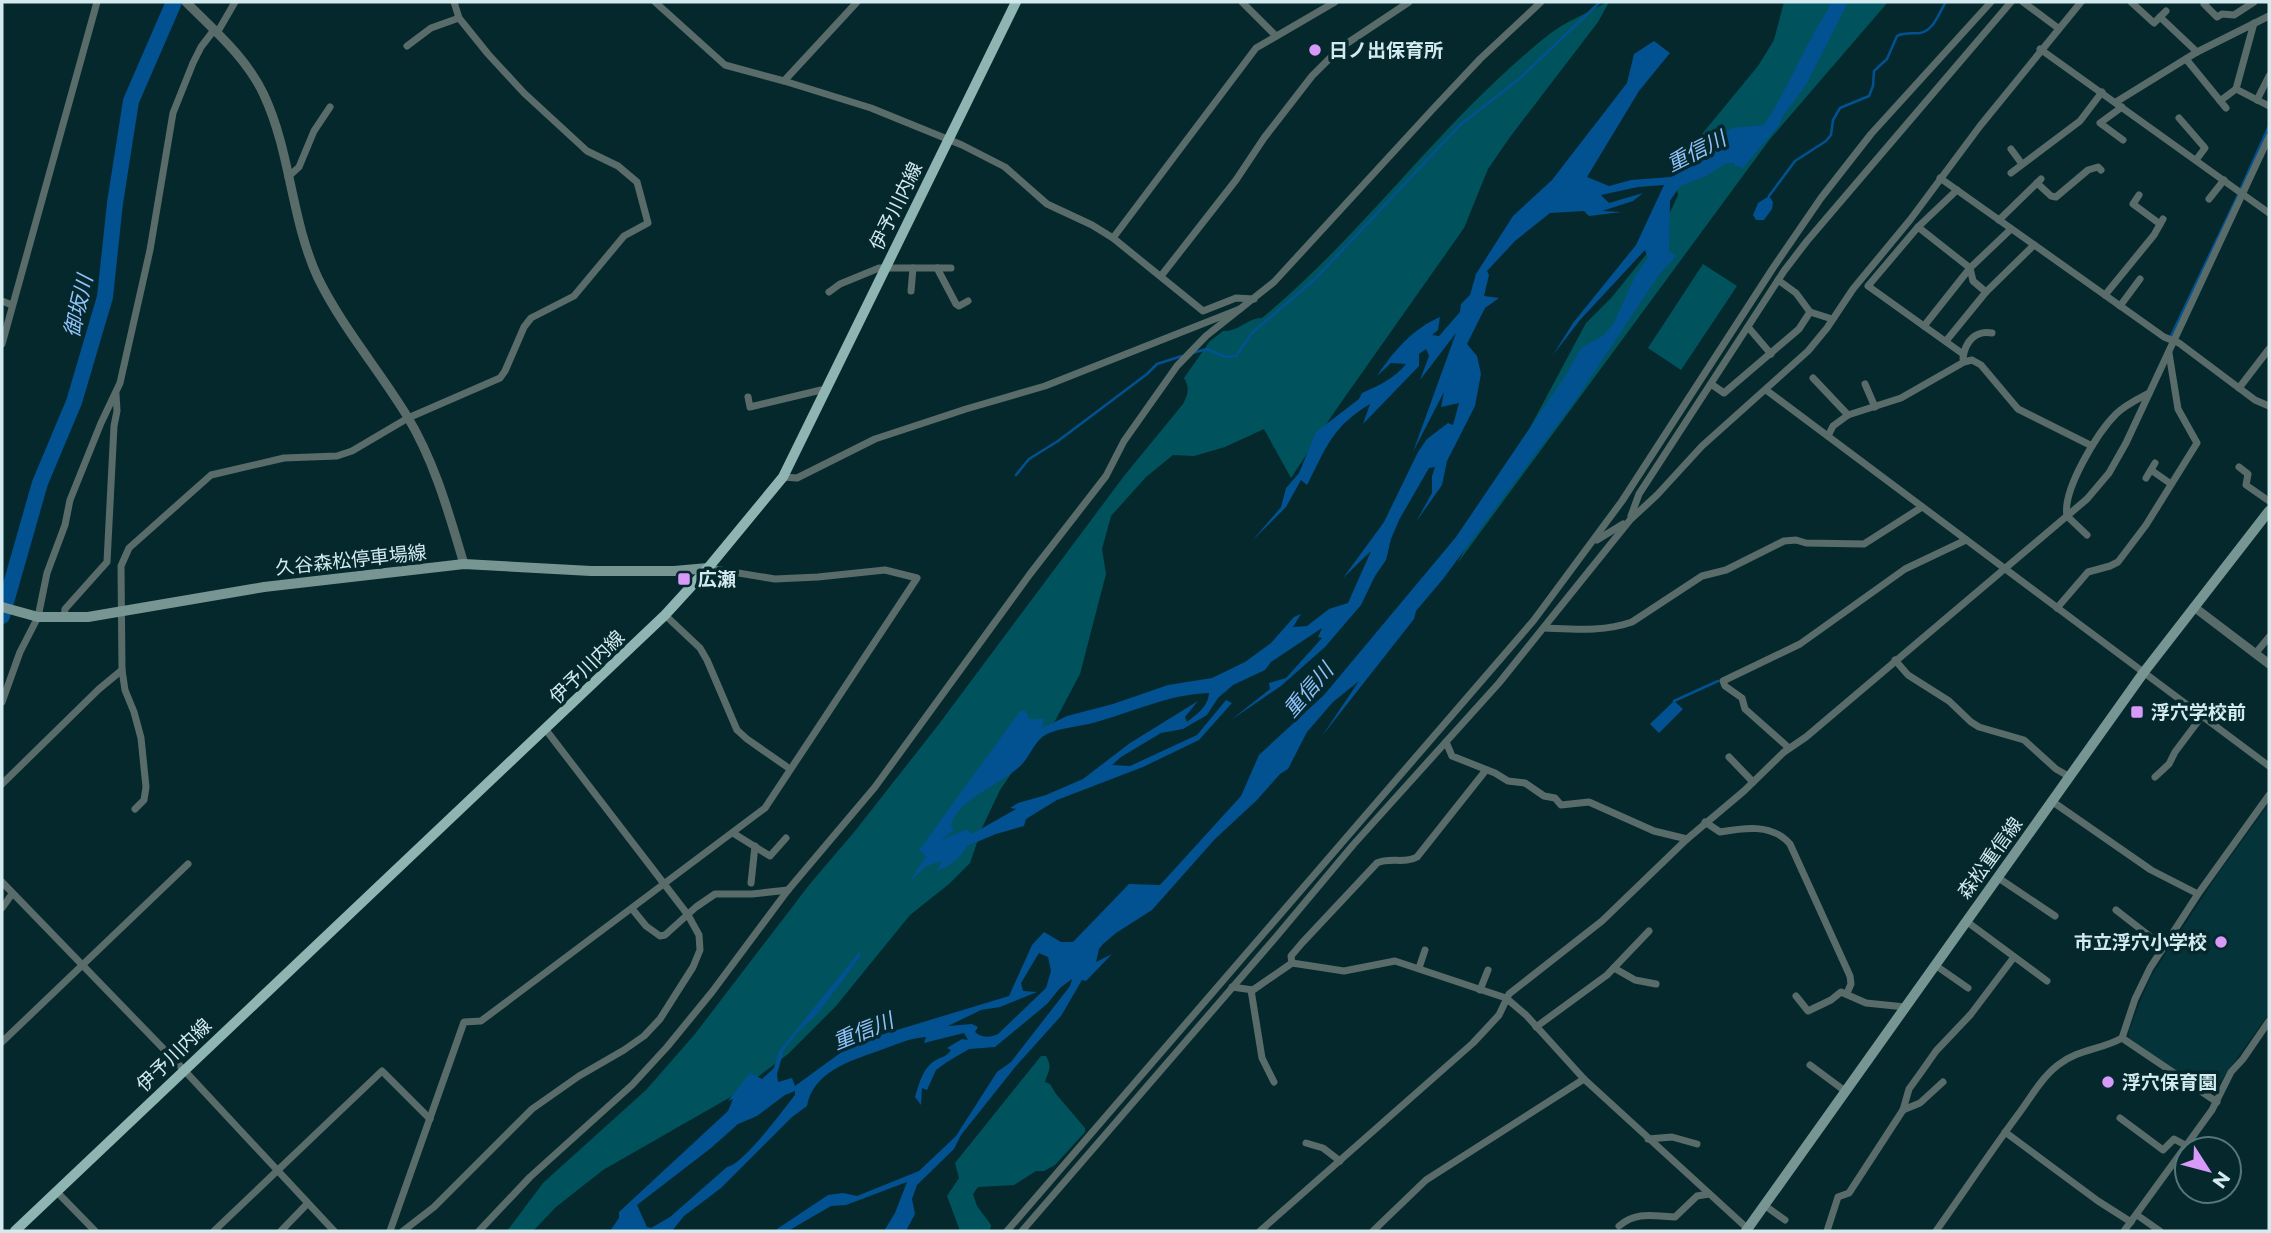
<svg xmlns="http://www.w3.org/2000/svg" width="2271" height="1233" font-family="Montserrat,'Noto Sans JP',sans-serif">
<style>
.built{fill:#043339}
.green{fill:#00535d}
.water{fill:#025191;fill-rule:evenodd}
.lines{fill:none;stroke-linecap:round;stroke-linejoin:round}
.stream{stroke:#025191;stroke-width:2.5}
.river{stroke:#025191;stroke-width:16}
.minor{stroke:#596c6a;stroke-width:7}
.tertiary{stroke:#596c6a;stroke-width:9}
.secondary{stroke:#779592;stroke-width:10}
.primary{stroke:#8eb5b2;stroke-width:10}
.poi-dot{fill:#d89af8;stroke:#05282d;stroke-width:2.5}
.labels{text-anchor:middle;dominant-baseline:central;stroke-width:7;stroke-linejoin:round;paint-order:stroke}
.poi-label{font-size:19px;font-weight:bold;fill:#d3eaef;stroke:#05282d;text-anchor:start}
.street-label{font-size:19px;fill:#d3eaef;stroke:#05282d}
.water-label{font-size:21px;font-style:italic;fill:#91c2f9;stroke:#05282d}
</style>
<rect width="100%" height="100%" fill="#05282d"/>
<path class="built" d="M2269,804V1013L2220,1082L2218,1092L2210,1095L2129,1038V1030L2150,978L2218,874Z"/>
<g class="green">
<path d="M1607,2H1609L1598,22L1510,137L1488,169L1464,228L1335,411L1291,478L1264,429L1225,447L1194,456L1173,455L1146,477L1111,516L1102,549L1106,574L1080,674L1055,721L1030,746L1000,790L982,828L970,863L949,884L910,915L836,1006L788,1054L734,1095L603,1170L556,1207L533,1231H507L543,1183L646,1090L695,1034L809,885L855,831L939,724L1124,476L1183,404C1188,394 1190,388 1184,378L1210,341L1223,331C1239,332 1247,318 1262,318C1365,233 1442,120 1547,36C1564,22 1588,13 1607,2Z"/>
<path d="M1784,2H1888L1770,139L1457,564L1586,323L1612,297L1657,241L1678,195L1675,178L1702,134L1758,66L1774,40Z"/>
<path d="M1703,264L1737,286L1681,370L1648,348Z"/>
<path d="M1041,1056H1046C1053,1068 1048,1071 1045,1082L1050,1084L1056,1094L1085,1128V1132L1055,1165L1044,1171H1036L1014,1185L978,1187L973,1194L977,1206L991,1225L990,1231H960L947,1196L959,1178L955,1163Z"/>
</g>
<g class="water">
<path d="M1831,2H1848L1806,85L1782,117L1780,124L1742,169L1740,166L1735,167L1734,163H1727L1706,176L1680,186L1670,201L1669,251L1676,256L1658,276L1575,401L1443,579L1416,611L1414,619L1322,736L1359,681L1333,702L1307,732L1288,769L1280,774L1257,800L1215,839L1152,910L1116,933L1103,944L1099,949L1096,962L1112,954L1086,981L1082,980L1061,1016L1016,1066L961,1135L954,1149L917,1185L912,1199L915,1214L906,1231H884L895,1213L907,1182L846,1205L831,1206L788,1231H774L828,1195L843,1193L857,1196L919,1171L956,1136L997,1072L1011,1062L1070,986L1072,979L1060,988L1047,1004L995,1047L969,1049L947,1062L936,1070L927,1090L922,1088L921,1105L915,1097C919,1084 923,1067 936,1060C943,1056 946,1057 951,1050L947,1048L962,1039L968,1040L964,1033L924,1043L926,1037C909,1038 895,1045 878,1051C850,1061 813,1072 807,1106L792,1117L721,1188L684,1216L672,1231H610L619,1218V1212L728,1111L733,1099L728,1101L750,1073L762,1079L774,1068L779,1051L860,951V957L818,1013L798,1032L784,1050L777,1074L778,1082L792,1078L795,1086L854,1043L1009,996L1032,945L1044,932L1061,942H1073L1129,884L1160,885L1241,796L1259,755L1324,695L1456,537L1567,373L1581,348L1604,335L1614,323L1635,276L1648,258L1645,250L1580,320L1553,355L1573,323L1636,245L1664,185L1638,187L1601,195L1609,203L1643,193L1633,201L1602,211L1622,212L1589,216L1584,211L1550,213L1515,241L1487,271L1489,275L1484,296L1499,298L1485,308L1467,344L1477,356L1481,374L1475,406L1447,461L1442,485L1416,522L1432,493V476L1435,467L1429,468L1399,520L1391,539L1386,560L1375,576L1361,605L1325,647L1281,686L1231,720L1270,689L1269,683L1286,678L1322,638L1318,637L1322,628L1271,662L1265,670L1233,685L1218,698L1207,715L1183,729L1161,733L1121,757L1112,765L1130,766L1197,735L1226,700L1232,703L1199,740L1143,767L1057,800L1026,819L1024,826L996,834L967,846C961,858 950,866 937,871L942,861L926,866L909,883L926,856L919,850L1020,711H1026L1029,719H1044L1042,728L1067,716L1113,704L1168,685L1212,678L1245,662L1271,643L1294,617L1301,614L1293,627L1307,626L1329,609L1348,603L1371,551L1343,578L1384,522L1418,452L1427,439L1448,423L1453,425L1459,403L1441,407L1444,392L1413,452L1456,333L1420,380L1429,356L1426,349L1419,354V366L1363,424L1370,404C1332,427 1327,446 1307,485L1301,480L1286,507L1252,541L1281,507L1286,488L1299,473L1316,432L1359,399L1362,393C1378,386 1395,378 1406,364L1391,363L1377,376C1393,352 1412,329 1440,317L1438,330L1432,335L1439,336L1460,312L1461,304L1470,295L1476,274L1513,216L1552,180L1627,83L1634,54L1654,41L1670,53L1639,91L1587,177L1609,186L1631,180L1671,177L1732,128L1764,125C1784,95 1797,63 1815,31C1821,20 1827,13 1831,2ZM1209,693C1208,707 1197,714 1187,722L1185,717L1198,701L1130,743L1083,779L1046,795L1018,803L1010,808L1016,809L972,834L967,829L941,840L954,830L951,825C958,798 1006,783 1023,763C1031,754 1035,740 1047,734C1061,728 1074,727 1089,724C1129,714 1168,694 1209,693ZM1039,953L1048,957L1051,971L1046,988L998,1034C989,1038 983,1038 975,1032L978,1027L972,1024L948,1026L981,1010L1000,1007L1037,992L1023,991L1021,983ZM795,1091V1095C783,1110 743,1165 727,1167L670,1217L651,1228L647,1227L637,1205L711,1148L738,1124L757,1116L785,1095Z"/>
<path d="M1769,196L1773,202L1772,209L1764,220H1756L1753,215L1758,203Z"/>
<path d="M1674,701L1683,709L1659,733L1650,724Z"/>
</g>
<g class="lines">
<g class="stream">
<path d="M2241,188L2269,126"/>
<path d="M1769,196L1795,161L1826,141L1831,135L1833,120L1840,108L1869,96L1873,86L1874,71L1887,59L1897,36C1905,32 1911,34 1920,33C1934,31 1939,12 1946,2"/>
<path d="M2171,336L2238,195"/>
<path d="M1192,353L1207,349L1225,357L1236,356L1253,332L1315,279L1460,125L1519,79L1600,2"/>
<path d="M1016,475L1029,459L1058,441L1147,374L1157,364L1182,356"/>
<path d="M1674,701L1718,681"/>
</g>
<path class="river" d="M2,616L40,483L74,402L105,297L115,203L131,101L174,2"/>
<g class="minor">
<path d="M655,2L725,65L784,81L857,2"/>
<path d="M1242,2L1275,35"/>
<path d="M2023,2L2058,28"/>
<path d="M2131,2L2154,23L2166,11"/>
<path d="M2206,2L2204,4L2217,17L2222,14L2234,15L2254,2"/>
<path d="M2160,17L2197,52"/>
<path d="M2254,23L2236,89L2269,106"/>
<path d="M217,33L235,2"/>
<path d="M407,46L431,28L459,18"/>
<path d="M2040,49L2269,213"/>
<path d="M2186,59L2226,108"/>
<path d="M784,81L871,108L962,145L1005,167L1047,204L1092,225L1113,238"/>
<path d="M2257,100L2269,76"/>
<path d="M2220,101L2236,89"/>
<path d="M2116,102L2197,52L2269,16"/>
<path d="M2122,107L2100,123L2123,140"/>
<path d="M2179,118L2205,148L2196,160"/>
<path d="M2011,149L2022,164"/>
<path d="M2011,173L2080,121L2102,92"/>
<path d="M288,177L299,167L314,131L330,107"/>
<path d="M1940,178L2164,337L2179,343L2255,400L2269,406"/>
<path d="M2037,183L2051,196L2056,197L2088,170L2098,167L2101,170"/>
<path d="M1957,190L1918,227L1868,286L1963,354"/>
<path d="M2139,195L2133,204L2160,224"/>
<path d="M2209,199L2224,180"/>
<path d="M1999,220L2041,179"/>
<path d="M1918,227L1970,268L2011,229"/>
<path d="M937,268L956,304L959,306L968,301"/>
<path d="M1970,268L1973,281L1986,292"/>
<path d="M1161,276L1236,180L1264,138L1312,76L1340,48L1409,2"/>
<path d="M1778,280L1796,293L1810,312"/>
<path d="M911,291L913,268"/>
<path d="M829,292L840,284L879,268H951"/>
<path d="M2105,295L2154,235L2163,219"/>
<path d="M1254,299L1236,298L1203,311L1113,238L1256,48L1335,2"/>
<path d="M2,301L12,305"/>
<path d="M2120,306L2140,279"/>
<path d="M1924,326L1970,268"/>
<path d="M1748,327L1771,354"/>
<path d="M1946,341L1986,292L2034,245"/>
<path d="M2,344L97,2"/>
<path d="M1963,358C1965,342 1975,330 1992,333"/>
<path d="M1813,378L1848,415"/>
<path d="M1711,384L1724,393L1799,329L1810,312L1832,319"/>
<path d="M1865,384L1875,407"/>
<path d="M2239,388L2269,349"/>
<path d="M1766,390L2269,766"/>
<path d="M748,397L750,407L821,390L825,392"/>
<path d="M1828,436L1833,426L1848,415L1901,398L1964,362L1972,360L1981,365L2018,409L2092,446"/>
<path d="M2239,467L2248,474L2246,485L2269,501"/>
<path d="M2151,470L2171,484"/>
<path d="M783,477L797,478L875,439L966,409L1045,386L1240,309L1274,282L1432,110L1480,59L1541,2"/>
<path d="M2146,478L2155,463"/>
<path d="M1631,516L1639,494L1784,271L1807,241L2011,2"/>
<path d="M2087,535L2067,516C2062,490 2098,432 2116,414C2125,405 2138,399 2149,393"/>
<path d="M1597,540L1623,524"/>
<path d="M2057,608L2088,572L2110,566L2118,562L2146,525L2197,443L2178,409L2169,353"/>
<path d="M665,615L700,648L707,660L737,730L747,739L790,769"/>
<path d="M64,618L65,609L107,562L114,426L117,411L116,394"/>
<path d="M1544,628C1573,629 1604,632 1632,622L1702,576L1726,570L1784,541L1796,540L1806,543L1864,544L1922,507"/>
<path d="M2255,654L2269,637"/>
<path d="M1895,660L1908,675L1949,701L1971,722L1979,727L2024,740L2056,769L2070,777"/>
<path d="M2,702L20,652L38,617L47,573L65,525L70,500L101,423L120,383L150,250L173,113L193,63L201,47L214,30"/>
<path d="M1446,742L1452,756L1495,773L1508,781L1525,783L1544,796L1555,798L1561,805L1589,802L1654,831L1687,839"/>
<path d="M1789,748L1745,709L1742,698L1725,686L1723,681L1800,644L1905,569L1966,540"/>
<path d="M1729,757L1753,782"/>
<path d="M2155,777L2169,764L2175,752L2202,716"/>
<path d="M2,784L99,689L122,670"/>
<path d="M2053,802L2151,870L2198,894"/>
<path d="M135,809L144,800L146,787L141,738L134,712L125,690L122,670L121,566L129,548L211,475L284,458L337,456L352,451L408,418L500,378L505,371L524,327L531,318L574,296L624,236L648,223L637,182L618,166L587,151L524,93L488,54L459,18L454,2"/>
<path d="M1705,822L1720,832C1743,828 1772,823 1790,844L1850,976L1851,984L1847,993"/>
<path d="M733,833L770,856L786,838"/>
<path d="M1997,877L2055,916"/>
<path d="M2,882L184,1070L334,1231"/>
<path d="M751,883L755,846"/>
<path d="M2,908L12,894"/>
<path d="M633,910L646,926L660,936L665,935L696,907L715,894H752L788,890"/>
<path d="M2116,910L2152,938L2161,951"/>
<path d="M1966,921L2047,981"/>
<path d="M1292,963L1291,956L1302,943L1377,863C1390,857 1405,864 1417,857L1486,770"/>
<path d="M1935,965L1968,988"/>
<path d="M1419,968L1425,950"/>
<path d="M1614,968L1635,980L1656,984"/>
<path d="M1232,987L1253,990L1292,963L1344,971L1395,961L1506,998L1526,1015L1584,1079L1748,1229"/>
<path d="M1251,990L1262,1058L1274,1082"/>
<path d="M1480,990L1488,970"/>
<path d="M1796,996L1808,1011L1831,1000L1841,992L1866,1003L1905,1007"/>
<path d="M1536,1027L1607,975L1649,931"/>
<path d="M2122,1038L2217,1102"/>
<path d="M2,1042L188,864"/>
<path d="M1810,1065L1845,1091"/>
<path d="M1903,1110L1920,1103L1943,1082"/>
<path d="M2120,1118L2163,1150L2174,1139L2187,1146"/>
<path d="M2005,1132L2098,1201L2131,1222"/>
<path d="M1648,1139L1672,1137L1697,1144"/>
<path d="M1306,1143L1323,1148L1340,1161"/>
<path d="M57,1192L95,1231"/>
<path d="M1764,1205L1785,1220"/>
<path d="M2137,1215L2160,1231"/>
<path d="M1619,1226C1636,1211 1654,1216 1675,1217L1697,1196L1709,1194"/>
<path d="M214,1231L382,1071L430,1119"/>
<path d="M281,1231L307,1204"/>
<path d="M390,1231L464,1022L481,1021L765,808L917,578L885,570L818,577L775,579L708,568"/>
<path d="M403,1231L434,1207L532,1109L579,1076L624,1050L644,1036L660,1019L693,967L700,950L699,935L688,915L546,730"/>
<path d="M479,1231L530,1177L632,1085L667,1047L712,992L788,890L875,787L1030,574L1106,476L1124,441L1177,366L1206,336L1240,309"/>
<path d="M1007,1231L1534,620L1622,501L1773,268L1821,198L1871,134L1991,2"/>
<path d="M1022,1231L1276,937L1353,845L1499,683L1630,520L1657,495L1702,446L1808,351L1827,328L1853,289L1910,220L1980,126L2081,2"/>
<path d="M1260,1231L1473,1043L1499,1015L1509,994L1602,921L1687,839L1744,791L1784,752L1806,737L2087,499L2109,473L2126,443L2269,137"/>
<path d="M1373,1231L1426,1180L1584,1079"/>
<path d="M1827,1231L1838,1197L1849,1193L1903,1110L1909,1089L1922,1071L1936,1051L1971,1014L2014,957"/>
<path d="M1936,1231C1963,1193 1989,1154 2017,1116C2030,1099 2041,1078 2058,1065C2078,1049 2101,1050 2122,1038L2135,999L2150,968L2198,894L2269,795"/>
<path d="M2124,1231L2212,1110L2231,1072L2243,1059L2269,1021"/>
</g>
<g class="tertiary">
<path d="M186,2C214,30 247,58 264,95C291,153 291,220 318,278C342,327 379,370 407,416C435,462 449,514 464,564"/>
<path d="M2194,607L2269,664"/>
</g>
<g class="secondary">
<path d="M2,607L38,617H88L264,587L464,564L591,571H674L708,568"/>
<path d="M1746,1231L2144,672L2269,511"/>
</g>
<path class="primary" d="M15,1231L665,615L708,568L783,477L1016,2"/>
</g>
<g class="poi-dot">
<circle cx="1315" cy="50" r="7"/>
<rect x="677" y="572" width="14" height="14" rx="3.5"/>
<rect x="2130" y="705" width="14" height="14" rx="3.5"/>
<circle cx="2221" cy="942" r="7"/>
<circle cx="2108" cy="1082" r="7"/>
</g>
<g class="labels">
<g class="poi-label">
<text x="1329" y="50">日ノ出保育所</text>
<text x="698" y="579">広瀬</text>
<text x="2151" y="712">浮穴学校前</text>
<text x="2207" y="942" text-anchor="end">市立浮穴小学校</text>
<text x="2122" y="1082">浮穴保育園</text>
</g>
<g class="street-label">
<text transform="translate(896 206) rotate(-64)">伊予川内線</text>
<text transform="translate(351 560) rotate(-6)">久谷森松停車場線</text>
<text transform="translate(587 667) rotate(-44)">伊予川内線</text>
<text transform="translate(1990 858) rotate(-54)">森松重信線</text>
<text transform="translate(174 1055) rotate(-44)">伊予川内線</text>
</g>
<g class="water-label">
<text transform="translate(1696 151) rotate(-27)">重信川</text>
<text transform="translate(78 306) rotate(-77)">御坂川</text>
<text transform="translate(1308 690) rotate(-49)">重信川</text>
<text transform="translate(863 1031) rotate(-22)">重信川</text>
</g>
</g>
<rect width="2271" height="1233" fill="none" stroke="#d3eaef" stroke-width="7"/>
<g transform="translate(2208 1170) rotate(126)"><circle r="33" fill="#05282d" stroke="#57767b" stroke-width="2"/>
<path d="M0-5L12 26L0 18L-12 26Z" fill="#d89af8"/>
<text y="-10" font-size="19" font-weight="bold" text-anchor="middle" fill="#d3eaef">N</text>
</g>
</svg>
